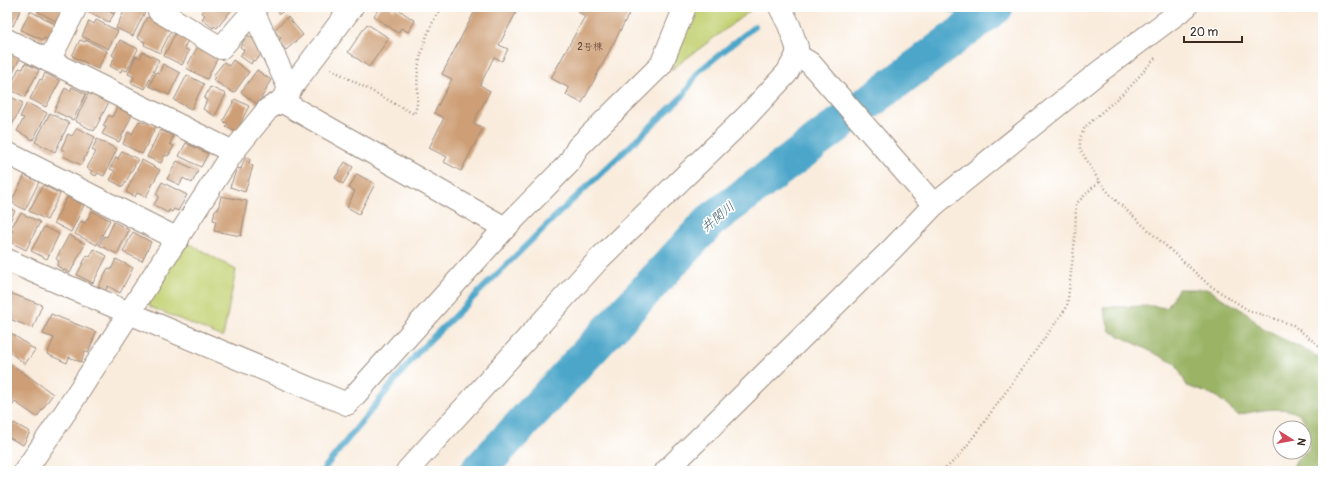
<svg xmlns="http://www.w3.org/2000/svg" width="1330" height="478" font-family="Pangolin,'Klee One',sans-serif">
<style>
.green{fill:#c3d173;stroke:#7f7e48}
.forest{fill:#9ab365;stroke:#6a6e42}
.lines{fill:none;stroke-linecap:round;stroke-linejoin:round}
.stream{stroke:#4ba6c9;stroke-width:6}
.river{stroke:#4ba6c9;stroke-width:35}
.building{fill:#ce9f76}
.minor-casing{stroke:#9a8b7e;stroke-width:24}
.path{stroke:#9a8b7e;stroke-width:2.5;stroke-dasharray:1 3;stroke-linecap:butt}
.minor{stroke:#fff;stroke-width:22}
.labels{text-anchor:middle;dominant-baseline:central;stroke-width:3.5;stroke-linejoin:round;paint-order:stroke}
.number-label{font-size:10px;fill:#604734}
.water-label{font-size:13px;font-style:italic;fill:#42626b;stroke:#fff}
</style>
<rect width="100%" height="100%" fill="#fff"/>
<filter id="ink" filterUnits="userSpaceOnUse"><feTurbulence type="fractalNoise" baseFrequency=".025" numOctaves="2"/><feDisplacementMap in="SourceGraphic" scale="8" xChannelSelector="R" yChannelSelector="G"/><feConvolveMatrix kernelMatrix="1 2 1 2 8 2 1 2 1" color-interpolation-filters="sRGB"/></filter>
<filter id="wash" filterUnits="userSpaceOnUse"><feTurbulence type="fractalNoise" baseFrequency=".012" numOctaves="4" result="noise"/><feDisplacementMap in="SourceGraphic" scale="16" xChannelSelector="R" yChannelSelector="G"/><feGaussianBlur stdDeviation="0.9" result="paint"/><feColorMatrix in="noise" values="0 0 0 0 0 0 0 0 0 0 0 0 0 0 0 0 0 1.4 0 .05"/><feComposite in="paint" operator="in"/></filter>
<g filter="url(#wash)">
<rect width="100%" height="100%" fill="#f9ecdd"/>
<g class="green">
<path d="M694,7H755L671,70Z"/>
<path d="M187,242L236,270L223,337L150,307L148,299Z"/>
</g>
<path class="forest" d="M1178,289H1209L1218,296L1247,313L1263,329L1323,359V471H1292L1296,460L1309,449C1308,441 1308,431 1305,423C1298,401 1255,411 1238,415L1216,396L1187,386L1176,364L1110,331L1103,307L1152,306L1167,308Z"/>
<g class="lines">
<g class="stream">
<path d="M943,7L981,19"/>
<path d="M322,471L419,351L560,212L683,96L699,71L755,26"/>
</g>
<path class="river" d="M478,471L710,221L996,7"/>
</g>
<g id="blocks">
<g class="building">
<path d="M7,7H22L13,26L7,23Z"/>
<path d="M39,7H58L63,9L57,22L37,11Z"/>
<path d="M89,7H100L114,14L109,22L87,11Z"/>
<path d="M102,7H117L114,14Z"/>
<path d="M126,7H134L145,12L133,36L116,28Z"/>
<path d="M206,7H234L217,28L214,26L213,28L202,19L205,15L202,13Z"/>
<path d="M273,7H287L280,14Z"/>
<path d="M380,7H390L394,10L395,7L415,21L408,32L401,28L398,33L374,16Z"/>
<path d="M477,7H519L499,45L508,49L502,61L494,57L480,85L490,91L473,123L483,128L461,171L444,162L447,157L429,148L444,118L434,113L452,79L442,74Z"/>
<path d="M581,7H627L631,10L582,103L566,95L569,88L551,78L585,16L578,12Z"/>
<path d="M30,11L55,24L48,39L44,38L43,40L21,30Z"/>
<path d="M147,17L172,29L160,53L144,45L145,42L137,38Z"/>
<path d="M288,17L303,35L286,50L278,41L281,38L274,30Z"/>
<path d="M96,20L118,31L108,49L82,36L89,21L94,24Z"/>
<path d="M367,24L389,38L369,67L348,52Z"/>
<path d="M175,34L188,40L184,48L189,51L182,65L164,56Z"/>
<path d="M247,35L261,44L264,50L256,61L253,60L251,64L240,56L244,50L240,47Z"/>
<path d="M80,40L85,42L86,40L107,51L98,69L72,56Z"/>
<path d="M120,40L138,49L127,71L122,69L121,72L110,66L115,57L112,55Z"/>
<path d="M198,46L218,57L207,79L186,68Z"/>
<path d="M7,51L20,58L7,83Z"/>
<path d="M143,52L159,60L145,89L131,83L134,77L128,74L136,56L140,58Z"/>
<path d="M233,60L249,72L234,93L213,80L215,77L213,76L224,62L229,66Z"/>
<path d="M25,63L39,70L25,97L9,89L19,68L23,69Z"/>
<path d="M163,64L180,73L169,95L149,86L156,72L159,74Z"/>
<path d="M257,70L271,80L266,88L267,89L257,104L241,92Z"/>
<path d="M45,73L60,81L46,107L30,99L40,79L42,80Z"/>
<path d="M187,75L204,84L191,109L174,100Z"/>
<path d="M72,87L86,94L73,120L54,111L65,88L70,91Z"/>
<path d="M210,87L226,94L215,116L203,109L207,100L204,99Z"/>
<path d="M90,90L110,100L94,131L75,121Z"/>
<path d="M7,95L23,103L9,131L7,130Z"/>
<path d="M235,99L249,106L236,132L226,127L228,124L223,121Z"/>
<path d="M27,103L47,113L33,140L17,131L24,118L20,117Z"/>
<path d="M117,107L132,115L119,142L102,134L106,127L103,126L109,115L112,117Z"/>
<path d="M50,113L69,123L55,152L35,142Z"/>
<path d="M139,121L144,123L146,121L156,126L142,154L123,144L128,132L132,134Z"/>
<path d="M77,128L95,137L81,165L63,156L65,151L61,149L68,134L72,136Z"/>
<path d="M160,130L173,136L170,144L174,146L168,156L165,155L161,163L147,157Z"/>
<path d="M97,139L117,149L104,176L98,173L96,176L90,173L92,171L87,168L96,152L92,150Z"/>
<path d="M186,143L208,154L201,167L179,156Z"/>
<path d="M122,151L138,159L123,187L110,180L115,171L110,169L116,157L118,159Z"/>
<path d="M245,157L250,159L249,164L253,166L245,192L230,187L237,168L241,169Z"/>
<path d="M142,160L160,170L146,197L137,193L135,197L126,192Z"/>
<path d="M177,161L198,171L192,183L183,178L180,185L167,179Z"/>
<path d="M345,162L353,167L343,184L335,178Z"/>
<path d="M357,174L375,184L359,214L347,207L355,191L349,188Z"/>
<path d="M25,175L39,182L25,210L11,202Z"/>
<path d="M162,182L187,195L178,211L174,209L172,212L169,210L168,213L154,205L159,196L156,194Z"/>
<path d="M43,185L60,194L47,220L29,211Z"/>
<path d="M221,196L247,201L241,236L214,231L216,221L213,220L215,210H218Z"/>
<path d="M67,197L84,205L71,232L54,223Z"/>
<path d="M7,207L15,211L7,227Z"/>
<path d="M92,211L110,220L97,245L75,234L81,221L85,223Z"/>
<path d="M21,213L40,222L26,250L8,241L13,231L10,229Z"/>
<path d="M114,222L129,230L117,254L99,245L104,236L107,237Z"/>
<path d="M44,227L59,234L47,259L31,251Z"/>
<path d="M133,232L151,242L142,261L123,252Z"/>
<path d="M69,235L85,244L70,273L57,266L59,261L56,259Z"/>
<path d="M94,249L107,256L93,283L77,275L87,255L90,257Z"/>
<path d="M116,259L133,268L120,293L108,286L105,291L98,287L108,268L111,270Z"/>
<path d="M7,292L42,305L33,328L7,318Z"/>
<path d="M51,314L96,332L88,353L85,351L81,362L69,357L67,363L47,354L54,338L43,334Z"/>
<path d="M7,330L35,350L25,364L7,350Z"/>
<path d="M7,361L53,394L37,417L15,402L13,405L7,401Z"/>
<path d="M14,423L30,432L23,445L8,437Z"/>
</g>
</g>
</g>
<g filter="url(#ink)">
<use href="#blocks" fill-opacity="0" stroke="#9a8b7e" stroke-width="1"/>
<g class="lines">
<defs>
<g id="minor">
<path d="M251,7L290,90"/>
<path d="M159,11L221,48L253,11"/>
<path d="M7,40L233,152"/>
<path d="M797,55L810,63L934,205"/>
<path d="M49,61L76,7"/>
<path d="M281,101L505,228"/>
<path d="M7,153L178,239"/>
<path d="M7,260L129,313L347,404L505,228L569,163L578,147L661,65L685,7"/>
<path d="M25,471L66,411L233,152L268,109L281,101L352,7"/>
<path d="M407,471L600,258L746,117L787,73L797,55V47L789,25L780,7"/>
<path d="M666,471L893,248L934,205L1099,72L1186,7"/>
</g>
</defs>
<use href="#minor" class="minor-casing"/>
<g class="path">
<path d="M1155,58L1130,87L1085,127L1080,138V149L1099,181L1113,198L1209,285L1248,310L1293,325L1323,349"/>
<path d="M331,69L414,114C420,102 416,84 418,71C421,48 429,27 441,7"/>
<path d="M943,471L961,454L1067,307L1075,239L1076,204L1099,181"/>
</g>
<use href="#minor" class="minor"/>
</g>
</g>
<g class="labels">
<g class="number-label">
<text x="590" y="47">2号棟</text>
</g>
<g class="water-label">
<text transform="translate(718 217) rotate(-40)">井関川</text>
</g>
</g>
<rect width="1330" height="478" fill="none" stroke="#fff" stroke-width="24"/>
<g transform="translate(1292 440) rotate(101)"><circle r="19" fill="#ffffff" stroke="#b1aaa5"/>
<path d="M0-3L7 15L0 10L-7 15Z" fill="#d1495b"/>
<text y="-6" font-size="11" font-weight="bold" text-anchor="middle" fill="#3b2a1e">N</text>
</g>
<path d="M1184 36v6h58v-6" fill="none" stroke="#3b2a1e" stroke-width="2"/>
<text x="1190" y="36" font-size="12" fill="#3b2a1e" stroke="#ffffff" stroke-width="3" paint-order="stroke">20 m</text>
</svg>
